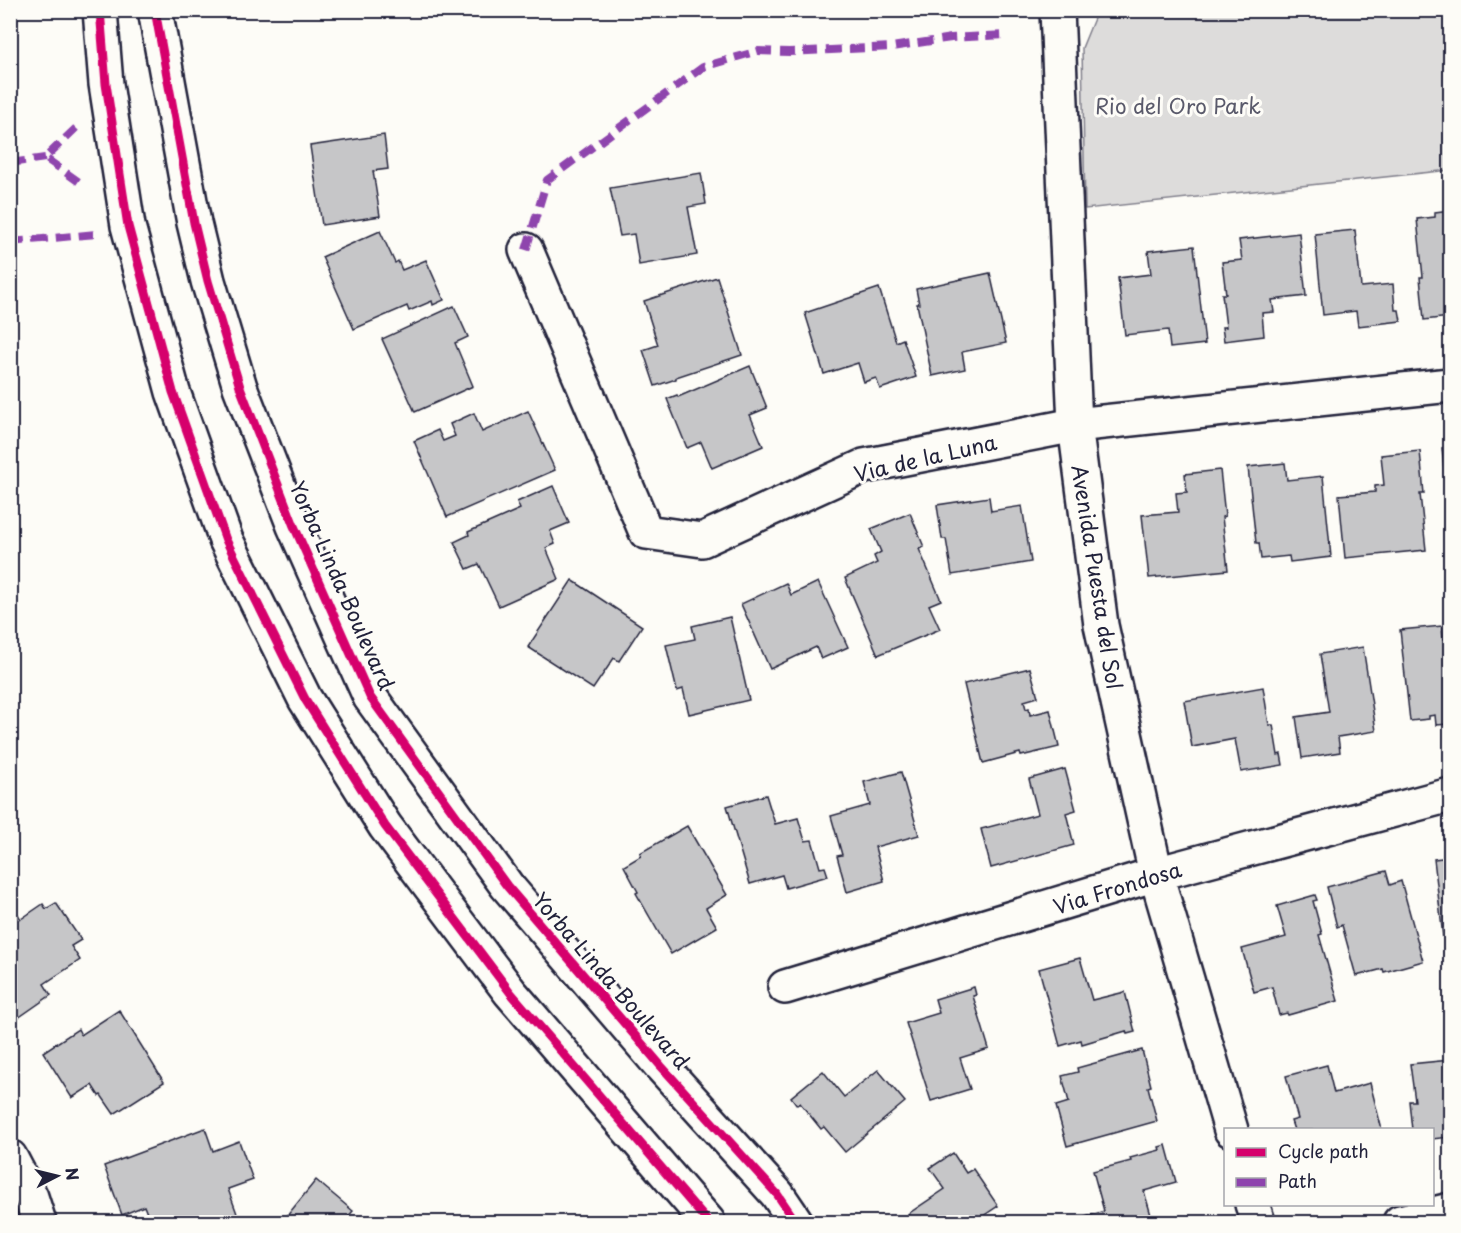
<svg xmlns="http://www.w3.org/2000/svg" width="1461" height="1233" font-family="'Playpen Sans',sans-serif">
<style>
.green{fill:#dddcdb;stroke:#807f8b;stroke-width:1.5}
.building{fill:#c6c6c8;stroke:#22223b;stroke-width:1.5}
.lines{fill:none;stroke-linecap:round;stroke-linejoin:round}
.minor-casing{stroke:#22223b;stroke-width:38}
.tertiary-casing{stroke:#22223b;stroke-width:38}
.primary-casing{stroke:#22223b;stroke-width:38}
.minor{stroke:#fdfcf7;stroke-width:33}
.tertiary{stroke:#fdfcf7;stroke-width:33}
.primary{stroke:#fdfcf7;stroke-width:33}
.quiet{stroke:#8e44ad;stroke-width:8;stroke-dasharray:15 8;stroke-linecap:butt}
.cycleway-casing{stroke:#fdfcf7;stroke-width:13}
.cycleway{stroke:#d6006c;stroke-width:9}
.labels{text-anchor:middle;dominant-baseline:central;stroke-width:6;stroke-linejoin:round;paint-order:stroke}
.park-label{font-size:21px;fill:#5a5a6b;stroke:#fdfcf7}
.street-label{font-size:21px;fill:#22223b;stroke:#fdfcf7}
</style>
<rect width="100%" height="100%" fill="#fdfcf7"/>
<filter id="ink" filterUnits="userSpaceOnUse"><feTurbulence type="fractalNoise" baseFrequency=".0167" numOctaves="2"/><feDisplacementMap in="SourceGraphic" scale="12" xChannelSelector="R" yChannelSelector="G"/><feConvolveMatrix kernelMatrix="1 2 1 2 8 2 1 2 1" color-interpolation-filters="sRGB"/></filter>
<g filter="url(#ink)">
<path class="green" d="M1109,11H1450V170L1085,209L1082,48L1095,16Z"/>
<g class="building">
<path d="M384,135L388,169L373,171L380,216L322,225L310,146Z"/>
<path d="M701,173L706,204L688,207L697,255L639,265L634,234L620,236L610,188Z"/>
<path d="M1450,210V317L1424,320L1420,277H1423L1417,219L1435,217V212Z"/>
<path d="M1355,230L1361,287L1393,284L1395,310H1399L1401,321L1358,326L1356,311L1323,315L1315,234Z"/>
<path d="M380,231L395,263L398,261L402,270L426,260L444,300L433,305L432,301L409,311L407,306L354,329L322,257Z"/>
<path d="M1299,233L1306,296L1272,300L1274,312L1262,313L1264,336L1224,341L1222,327H1226L1222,294H1226L1222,262L1242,260L1239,240Z"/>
<path d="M1194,246L1205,344L1170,348L1168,330L1125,335L1118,278L1151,274L1148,251Z"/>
<path d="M990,273L1006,343L962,352L965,369L932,376L917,304H919L916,289Z"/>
<path d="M717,277L742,355L676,377V379L655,386L643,350L658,345L644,301Z"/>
<path d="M879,288L896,342L903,339L916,377L880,389L876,378L864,382L858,363L824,374L805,313Z"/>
<path d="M454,306L468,337L455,343L473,386L415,412L382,339Z"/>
<path d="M750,366L767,408L750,415L763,446L712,468L701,442L687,448L667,399L677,395L678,397Z"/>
<path d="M528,411L555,470L447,517L414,441L438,430L443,441L455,436L450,424L474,413L482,432Z"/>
<path d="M1450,447V535L1442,448Z"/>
<path d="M1420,451L1424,494H1420L1426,550L1345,558L1339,495L1375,492V486L1384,485L1381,455Z"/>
<path d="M1285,463L1287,480L1323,476L1331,557L1290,562L1289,556L1261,559L1259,543H1256L1248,467Z"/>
<path d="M1220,470L1225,516L1222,517L1228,570L1149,578L1142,515L1178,512L1176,493L1187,492L1185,474Z"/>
<path d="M553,486L569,523L550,531L555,544L546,548L559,579L499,606L479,564L467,569L454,542L469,535L468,532L520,509L517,502Z"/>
<path d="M989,497L991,511L1022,506L1031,562L952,575L946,539H942L937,505Z"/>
<path d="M910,513L924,547L919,549L941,600L929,605L940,629L878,655L845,578L877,563L874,556L881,552L871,529Z"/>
<path d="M572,580L642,626L619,661L614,658L593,689L528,647Z"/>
<path d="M818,582L848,647L821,659L816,647L770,669L741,604L786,583L791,595Z"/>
<path d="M730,617L749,700L689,714L683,689L677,691L666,645L695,639L692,626Z"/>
<path d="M1442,626L1443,639L1450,638V724L1436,725L1435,715L1429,716V719L1410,721L1400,630Z"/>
<path d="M1363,647L1376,731L1338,737L1340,752L1302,758L1296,717L1329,712L1320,654Z"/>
<path d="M1030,668L1038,697L1024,701L1026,709L1029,708L1030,715L1050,710L1059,747L1021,756L1020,753L983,763L964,684Z"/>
<path d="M1263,687L1269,725H1273L1278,755L1281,754L1283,765L1241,772L1235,739L1192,747L1184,701Z"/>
<path d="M1065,769L1076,810L1066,813L1074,845L991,868L981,829L1038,814L1029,779Z"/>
<path d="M901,772L919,835L875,847L884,881L847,892L837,856L842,855L831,816L870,805L864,782Z"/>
<path d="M766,795L775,824L798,818L805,841L812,840L820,868L825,867L828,876L786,888L782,875L750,884L727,806Z"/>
<path d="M687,826L727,895L706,908L717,927L671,954L636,893L638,892L624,866L641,856L640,853Z"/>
<path d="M1450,857V936L1443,937L1434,859Z"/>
<path d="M1386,871L1390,885L1401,881L1423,961L1384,972L1383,969L1356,976L1342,925L1337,927L1327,887Z"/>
<path d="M1315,895L1317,900L1313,901L1322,934L1319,935L1338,1001L1288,1015L1287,1013L1279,1015L1272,987L1254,992L1242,949L1286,937L1277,906Z"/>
<path d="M56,903L81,940L71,946L80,960L44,984L51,995L18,1018L10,1006V918L17,913L21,919L43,904L46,909Z"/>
<path d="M1080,958L1092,1000L1125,992L1135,1032L1127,1034L1126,1031L1082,1044L1081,1040L1060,1046L1039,969Z"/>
<path d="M974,987L976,995L973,996L989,1049L960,1058L970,1089L931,1101L906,1023L939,1013L935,999Z"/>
<path d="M119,1010L164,1082L114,1114L101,1095L99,1096L92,1085L72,1098L43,1052L78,1029L81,1035Z"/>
<path d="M1446,1027H1450V1137L1432,1139V1130H1412L1409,1101H1415L1410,1064L1450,1060Z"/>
<path d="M1142,1050L1151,1086L1148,1087L1157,1121L1067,1146L1056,1106L1069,1102L1062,1076L1078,1072L1077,1068Z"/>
<path d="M1327,1065L1334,1093L1370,1083L1382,1130H1294L1291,1121L1298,1119L1286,1076Z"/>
<path d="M878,1070L905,1102L845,1152L824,1127L821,1129L800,1103L797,1105L791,1097L823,1071L844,1097Z"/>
<path d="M205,1128L213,1151L239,1141L253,1180L228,1189L239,1219L231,1222H160L159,1218L150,1221L144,1206L122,1215L104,1166Z"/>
<path d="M1166,1145L1176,1182L1144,1191L1153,1222H1087L1085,1217L1104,1211L1093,1171L1131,1161L1130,1158L1160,1150L1159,1147Z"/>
<path d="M953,1153L966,1173L973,1169L998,1206L974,1222H914L908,1214L945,1189L930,1168Z"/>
<path d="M316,1180L353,1211L345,1220L348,1222H282Z"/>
</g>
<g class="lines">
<defs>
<g id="minor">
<path d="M1057,10L1075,425L1101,625L1156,874L1231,1130"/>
<path d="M526,250L646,532L702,540L864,466L1075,425L1450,385"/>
<path d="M785,987L1156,874L1450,795"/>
<path d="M1252,1204L1258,1222"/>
<path d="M1400,1222L1450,1210"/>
</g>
<path id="tertiary" d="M10,1157L31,1197L39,1222"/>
<g id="primary">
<path d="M100,10L106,84L128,226L173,392L226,540L305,699L385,826L510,992L708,1222"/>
<path d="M155,10L194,223L208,281L240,387L294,526L370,697L507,886L661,1066L777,1194L796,1222"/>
</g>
</defs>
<use href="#minor" class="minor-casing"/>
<use href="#tertiary" class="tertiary-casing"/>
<use href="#primary" class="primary-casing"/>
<use href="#minor" class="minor"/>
<use href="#tertiary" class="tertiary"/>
<use href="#primary" class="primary"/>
<g class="quiet">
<path d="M76,128L45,158L85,186"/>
<path d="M10,163L45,158"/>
<path d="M10,242L96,234"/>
<path d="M526,250L547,180L703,67L758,51L789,52L892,47L951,38L1004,35"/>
</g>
<defs>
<g id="cycleway">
<path d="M100,10L106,84L128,226L173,392L226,540L305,699L385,826L510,992L708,1222"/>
<path d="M155,10L194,223L208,281L240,387L294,526L370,697L507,886L661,1066L777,1194L796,1222"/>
</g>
</defs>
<use href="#cycleway" class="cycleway-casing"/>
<use href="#cycleway" class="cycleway"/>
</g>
</g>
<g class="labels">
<g class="park-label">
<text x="1178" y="105">Rio del Oro Park</text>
</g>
<g class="street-label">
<text transform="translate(925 457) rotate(-13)">Via de la Luna</text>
<text transform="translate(1098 577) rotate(81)">Avenida Puesta del Sol</text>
<text transform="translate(343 585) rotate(66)">Yorba Linda Boulevard</text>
<text transform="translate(1117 887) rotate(-17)">Via Frondosa</text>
<text transform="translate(612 980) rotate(49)">Yorba Linda Boulevard</text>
</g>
</g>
<rect width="1461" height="1233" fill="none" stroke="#fdfcf7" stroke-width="36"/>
<rect x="18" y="18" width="1425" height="1197" fill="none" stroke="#22223b" stroke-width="2" filter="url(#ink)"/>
<rect x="1224" y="1128" width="210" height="78" fill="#fdfcf7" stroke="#a5a5ac" stroke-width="1.5"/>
<rect x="1236" y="1148" width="30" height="9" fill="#d6006c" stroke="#a5a5ac" stroke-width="1.5"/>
<text x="1278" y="1158" font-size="18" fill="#22223b">Cycle path</text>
<rect x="1236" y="1178" width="30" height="9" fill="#8e44ad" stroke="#a5a5ac" stroke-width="1.5"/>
<text x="1278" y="1188" font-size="18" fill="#22223b">Path</text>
<g transform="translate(57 1176) rotate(83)" stroke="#fdfcf7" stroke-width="4.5" paint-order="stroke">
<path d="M0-4.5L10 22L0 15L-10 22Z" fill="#22223b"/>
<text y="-9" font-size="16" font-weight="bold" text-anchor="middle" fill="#22223b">N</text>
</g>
</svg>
